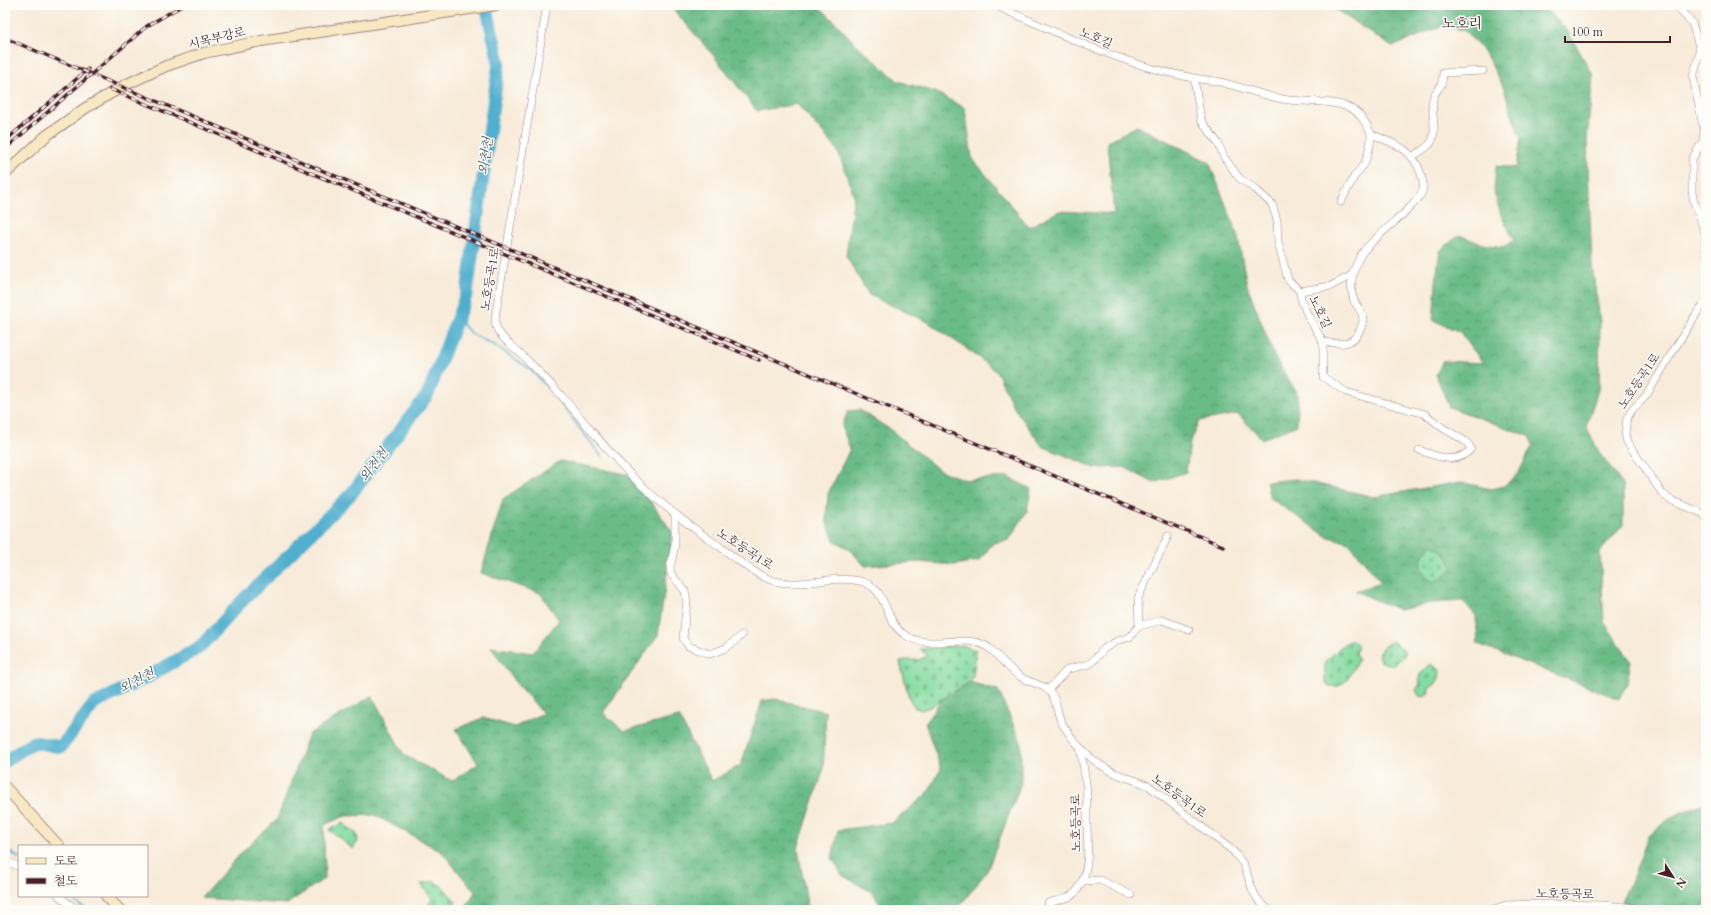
<svg xmlns="http://www.w3.org/2000/svg" width="1711" height="915" font-family="Cardo,'Noto Serif KR',serif">
<style>
.forest{fill:url(#forest-crowns);stroke:#5a6e58}
.cemetery{fill:url(#cemetery-stones);stroke:#677e66}
.lines{fill:none;stroke-linecap:round;stroke-linejoin:round}
.stream{stroke:#50afce;stroke-width:2}
.river{stroke:#50afce;stroke-width:13}
.street-casing{stroke:#a18582;stroke-width:8}
.secondary-casing{stroke:#a18582;stroke-width:12}
.street{stroke:#fff;stroke-width:7}
.secondary{stroke:#f8e8c3;stroke-width:10}
.rail-casing{stroke:#4a1f2b;stroke-width:3.5}
.rail{stroke:#fdfcf7;stroke-width:2;stroke-dasharray:6;stroke-linecap:butt}
.labels{text-anchor:middle;dominant-baseline:central;stroke-width:3;stroke-linejoin:round;paint-order:stroke}
.street-label{font-size:12px;fill:#4a1f2b;stroke:#fdfcf7}
.water-label{font-size:13px;font-style:italic;fill:#4c596c;stroke:#fdfcf7}
.quarter-label{font-size:14px;fill:#4a1f2b;stroke:#fdfcf7}
</style>
<defs>
<pattern id="forest-crowns" width="20" height="18" patternUnits="userSpaceOnUse"><rect width="20" height="18" fill="#6bbc86"/><path d="M2 6a3 3 0 1 1 6 0M12 15a3 3 0 1 1 6 0" fill="none" stroke="#5a986e"/></pattern>
<pattern id="cemetery-stones" width="16" height="16" patternUnits="userSpaceOnUse"><rect width="16" height="16" fill="#84dca0"/><path d="M2 7V4a2 2 0 0 1 4 0v3zM10 15v-3a2 2 0 0 1 4 0v3z" fill="#74bc8a"/></pattern>
</defs>
<rect width="100%" height="100%" fill="#fdfcf7"/>
<filter id="ink" filterUnits="userSpaceOnUse"><feTurbulence type="fractalNoise" baseFrequency=".025" numOctaves="2"/><feDisplacementMap in="SourceGraphic" scale="8" xChannelSelector="R" yChannelSelector="G"/><feConvolveMatrix kernelMatrix="1 2 1 2 8 2 1 2 1" color-interpolation-filters="sRGB"/></filter>
<filter id="wash" filterUnits="userSpaceOnUse"><feTurbulence type="fractalNoise" baseFrequency=".012" numOctaves="4" result="noise"/><feDisplacementMap in="SourceGraphic" scale="16" xChannelSelector="R" yChannelSelector="G"/><feGaussianBlur stdDeviation="0.9" result="paint"/><feColorMatrix in="noise" values="0 0 0 0 0 0 0 0 0 0 0 0 0 0 0 0 0 1.4 0 .05"/><feComposite in="paint" operator="in"/></filter>
<g filter="url(#wash)">
<rect width="100%" height="100%" fill="#f8ebd9"/>
<g class="forest">
<path d="M673,5H811L824,11L857,45L898,81L935,92L965,108L972,158L1029,227L1059,211L1114,214L1107,142L1137,126L1209,162L1237,233L1247,285L1275,358L1298,395L1297,425L1262,439L1238,414L1199,421L1190,443L1186,472L1154,483L1124,467L1095,468L1042,446L1014,408L997,372L978,357L928,322L869,295L846,256L854,195L837,149L797,104L757,111L714,56L672,8Z"/>
<path d="M1329,5H1542L1567,30L1593,75L1587,140L1592,266L1600,320L1599,387L1586,427L1600,454L1623,485V525L1600,552L1604,622L1631,661L1627,683L1619,699L1478,644L1476,616L1463,601L1431,603L1399,610L1355,591L1381,582L1349,543L1326,536L1270,498L1266,482L1296,479L1374,497L1460,482L1491,489L1504,486L1518,474L1533,445L1529,436L1449,407L1436,375L1443,361L1483,363L1460,332L1433,320L1437,272L1440,251L1459,235L1482,244L1503,247L1514,240L1501,215L1494,192L1496,166L1516,168L1521,138L1513,118L1504,88L1484,51L1465,31L1444,25L1392,47Z"/>
<path d="M860,410L892,431L939,470L965,480L1008,477L1031,489L1027,511L1009,540L993,543L979,561L954,565L917,562L865,566L850,550L834,540L826,520L828,494L850,449L842,426L848,411Z"/>
<path d="M560,461L632,475L673,533L658,635L603,713L624,731L679,717L712,781L741,765L762,701L775,699L826,712L823,771L798,848L808,910H464L475,892L442,852L375,815L345,816L324,825L325,878L287,904L201,898L244,850L277,820L309,734L372,696L404,755L452,781L478,764L456,729L483,718L515,727L543,713L515,682L491,647L533,653L559,620L540,593L481,573L503,499Z"/>
<path d="M969,682L998,690L1021,742V783L987,871L962,903L950,910H884L873,893L842,875L832,858L838,830L892,823L927,794L941,769L925,723L941,700Z"/>
<path d="M1706,802V910H1654L1621,902L1635,872L1648,837L1669,818Z"/>
</g>
<g class="cemetery">
<path d="M1431,546C1442,548 1449,557 1452,567L1447,574L1434,582C1417,574 1417,557 1431,546Z"/>
<path d="M1353,640L1358,645L1356,653L1358,660L1347,680L1339,686H1329L1325,681V661C1335,654 1341,643 1353,640Z"/>
<path d="M1392,641L1405,652L1404,656L1393,666L1380,661L1378,655L1382,648Z"/>
<path d="M962,645L976,650L973,677L969,682L930,707L922,710L915,708L909,698L900,662L905,660H918L928,656L920,649Z"/>
<path d="M1431,664L1440,670C1440,679 1437,685 1429,688V693L1425,697L1419,696L1416,690L1420,684L1419,678L1420,673Z"/>
<path d="M342,823L357,834L358,841L353,849L329,830Z"/>
<path d="M434,881L444,888L456,902L453,910H425L432,899L421,884Z"/>
</g>
<g class="lines">
<g class="stream">
<path d="M457,319L472,334L494,345L530,369L552,392L602,457"/>
<path d="M5,849L19,858"/>
<path d="M69,896L79,905L89,910"/>
</g>
<path class="river" d="M5,761L34,742L61,747L94,704L144,679L200,647L240,603L352,493L428,394L467,293L499,62L486,5"/>
</g>
</g>
<g filter="url(#ink)">
<g class="lines">
<defs>
<g id="street">
<path d="M547,5L496,312C495,318 494,324 497,329C501,339 513,346 521,354C532,365 544,376 554,388C581,416 604,448 632,476C658,502 688,525 719,546C734,557 749,570 766,578C796,591 829,574 860,581C889,588 883,621 905,635C930,652 967,631 989,648C1000,657 1008,669 1021,677C1029,683 1040,683 1048,690C1058,698 1056,715 1063,725C1076,746 1094,764 1117,774C1127,778 1139,781 1149,786L1233,851C1236,855 1240,859 1243,864C1252,882 1250,898 1270,910"/>
<path d="M994,5C1057,32 1117,63 1184,76C1196,79 1209,80 1220,82C1241,87 1261,95 1282,99C1304,103 1327,99 1348,107C1359,111 1367,124 1371,134C1394,144 1412,147 1421,174C1422,179 1424,184 1423,189C1420,205 1374,236 1363,252C1359,256 1357,263 1355,268C1351,277 1350,291 1354,301C1356,305 1360,309 1362,314C1364,319 1363,323 1361,328C1353,347 1340,344 1323,342C1316,329 1300,306 1300,291L1288,280L1278,242L1277,220L1272,204L1254,188L1239,178L1224,157L1218,143L1201,120L1194,78"/>
<path d="M1675,5L1692,23L1699,46V55L1693,77L1704,131L1703,141L1692,159V192L1694,202L1705,233L1706,252"/>
<path d="M1412,157C1418,153 1425,149 1430,144C1439,132 1430,112 1433,98C1437,87 1443,89 1443,73L1483,71"/>
<path d="M1341,202L1354,177L1365,163L1370,146L1371,134"/>
<path d="M1300,291L1331,286L1352,275"/>
<path d="M1706,302L1699,310L1675,348L1646,396L1632,410L1627,418L1625,434L1627,442L1662,493L1669,499L1704,514L1706,518"/>
<path d="M1323,342V377L1346,392L1425,414L1443,428L1465,441L1469,445L1471,449C1456,466 1436,456 1419,450"/>
<path d="M675,514V545L670,568L671,574L685,591L687,601L683,638L688,646L710,654L726,648L742,635"/>
<path d="M1139,626L1138,598L1168,536"/>
<path d="M1048,690L1068,669L1090,664L1105,648L1117,641L1130,637L1139,626L1162,620L1189,630"/>
<path d="M5,860L19,867"/>
<path d="M1082,881L1100,880L1131,895"/>
<path d="M59,896L77,910"/>
<path d="M1048,903C1058,900 1072,899 1078,889C1090,870 1088,848 1087,827C1087,818 1087,808 1087,799C1087,782 1083,765 1080,748"/>
<path d="M1491,910L1506,905L1546,904L1603,905L1626,907L1638,910"/>
</g>
<g id="secondary">
<path d="M5,174L46,136L84,109L125,85L166,66L204,53L261,41L496,5"/>
<path d="M5,787L59,846"/>
<path d="M106,896L120,910"/>
</g>
</defs>
<use href="#street" class="street-casing"/>
<use href="#secondary" class="secondary-casing"/>
<use href="#street" class="street"/>
<use href="#secondary" class="secondary"/>
<defs>
<g id="rail">
<path d="M5,38L845,389L1223,546"/>
<path d="M110,89L759,360"/>
<path d="M5,141L88,69"/>
<path d="M5,149L147,26L183,5"/>
</g>
</defs>
<use href="#rail" class="rail-casing"/>
<use href="#rail" class="rail"/>
</g>
</g>
<g class="labels">
<g class="street-label">
<text transform="translate(217 38) rotate(-14)">시목부강로</text>
<text transform="translate(1096 38) rotate(22)">노호길</text>
<text transform="translate(490 279) rotate(-81)">노호등곡1로</text>
<text transform="translate(1320 312) rotate(64)">노호길</text>
<text transform="translate(1639 381) rotate(-56)">노호등곡1로</text>
<text transform="translate(745 549) rotate(33)">노호등곡1로</text>
<text transform="translate(1179 796) rotate(36)">노호등곡1로</text>
<text transform="translate(1076 823) rotate(-91)">노호등곡로</text>
<text transform="translate(1565 894) rotate(1)">노호등곡로</text>
</g>
<g class="water-label">
<text transform="translate(486 156) rotate(-82)">외천천</text>
<text transform="translate(374 465) rotate(-53)">외천천</text>
<text transform="translate(137 681) rotate(-28)">외천천</text>
</g>
<g class="quarter-label">
<text x="1462" y="23">노호리</text>
</g>
</g>
<rect width="1711" height="915" fill="none" stroke="#fdfcf7" stroke-width="20"/>
<rect x="18" y="845" width="130" height="52" fill="#fdfcf7" stroke="#b5a4a5"/>
<rect x="26" y="858" width="20" height="6" fill="#f8e8c3" stroke="#b5a4a5"/>
<text x="54" y="865" font-size="12" fill="#4a1f2b">도로</text>
<rect x="26" y="878" width="20" height="6" fill="#4a1f2b" stroke="#b5a4a5"/>
<text x="54" y="885" font-size="12" fill="#4a1f2b">철도</text>
<g transform="translate(1673 877) rotate(126)" stroke="#fdfcf7" stroke-width="3" paint-order="stroke">
<path d="M0-3L7 15L0 10L-7 15Z" fill="#4a1f2b"/>
<text y="-6" font-size="11" font-weight="bold" text-anchor="middle" fill="#4a1f2b">N</text>
</g>
<path d="M1565 36v6h105v-6" fill="none" stroke="#4a1f2b" stroke-width="2"/>
<text x="1571" y="36" font-size="12" fill="#4a1f2b" stroke="#fdfcf7" stroke-width="3" paint-order="stroke">100 m</text>
</svg>
